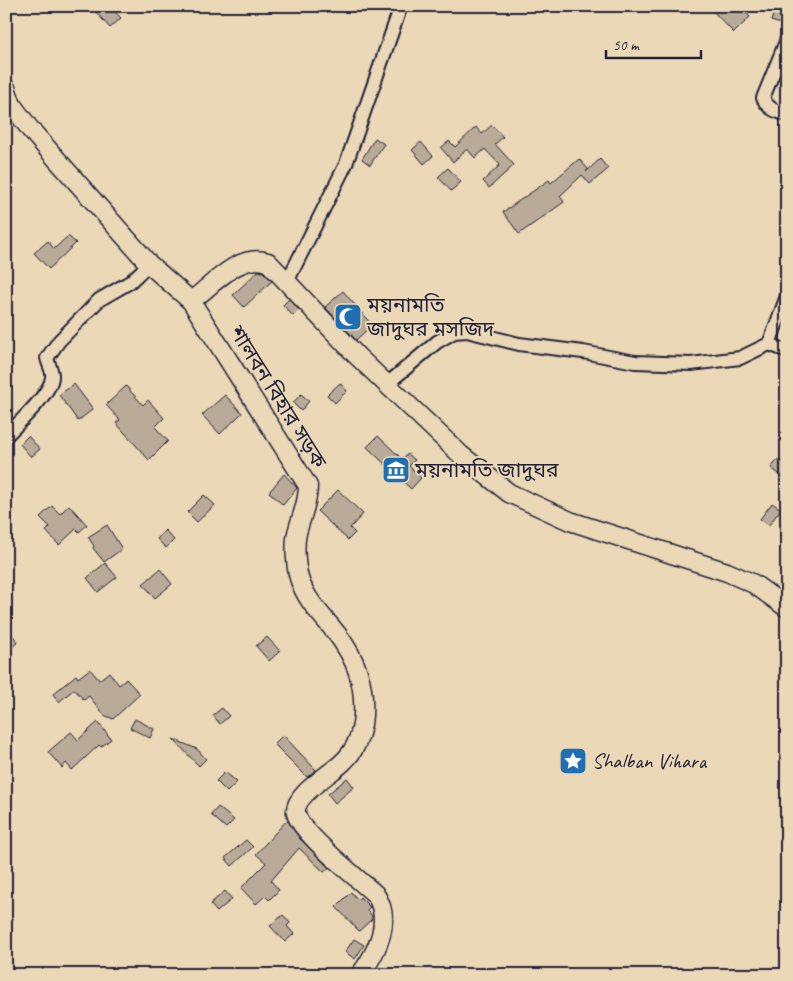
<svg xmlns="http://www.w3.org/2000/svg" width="793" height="981" font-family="Caveat,'Noto Sans Bengali',sans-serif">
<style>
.building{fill:#b9ab97;stroke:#22223b}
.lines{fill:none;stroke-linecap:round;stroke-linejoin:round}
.minor-casing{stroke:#22223b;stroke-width:16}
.secondary-casing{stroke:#22223b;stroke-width:21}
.minor{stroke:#ebd8b6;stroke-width:12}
.secondary{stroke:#ebd8b6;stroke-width:18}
.labels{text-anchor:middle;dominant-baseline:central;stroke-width:4;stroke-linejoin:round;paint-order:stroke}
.poi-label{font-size:21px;fill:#22223b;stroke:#ebd8b6;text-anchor:start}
.street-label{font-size:21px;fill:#22223b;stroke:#ebd8b6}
</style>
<rect width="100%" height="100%" fill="#ebd8b6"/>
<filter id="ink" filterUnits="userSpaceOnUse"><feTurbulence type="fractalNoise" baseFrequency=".02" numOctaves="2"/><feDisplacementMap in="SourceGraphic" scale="10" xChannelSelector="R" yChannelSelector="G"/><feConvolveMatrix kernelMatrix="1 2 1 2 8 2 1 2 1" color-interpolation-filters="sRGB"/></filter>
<g filter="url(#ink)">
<g class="building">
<path d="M100,6H110L121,18L110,28L95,11Z"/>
<path d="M708,6H740L750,17L734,33Z"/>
<path d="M776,6H787V26L771,21Z"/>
<path d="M492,125L503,137L495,144L514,165L489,188L483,181L500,165L485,149L475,158L467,149L453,162L441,148L449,141L455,147L476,127L482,134Z"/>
<path d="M375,138L384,144L370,165L362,159Z"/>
<path d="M421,142L433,156L424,164L412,150Z"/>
<path d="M579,159L588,169L586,172L600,159L608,169L590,184L582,175L560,196L564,202L519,234L503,212L549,180L551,183Z"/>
<path d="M448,168L461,182L451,191L438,177Z"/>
<path d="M68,236L76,243L49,269L34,253L48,241L54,249Z"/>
<path d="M258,271L263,272L272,281L244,307L233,295Z"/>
<path d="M343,291L372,325L356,340L325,307Z"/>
<path d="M289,299L299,310L293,316L283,305Z"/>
<path d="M340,383L347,391L335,403L327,395Z"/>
<path d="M74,384L93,409L78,421L59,395Z"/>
<path d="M126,386L143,405L148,400L164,418L155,427L168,441L149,460L116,423L120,420L106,405Z"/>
<path d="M301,394L309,401L301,411L293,403Z"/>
<path d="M225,395L242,413L220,434L202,415Z"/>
<path d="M28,436L40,449L31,457L20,444Z"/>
<path d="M378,436L402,459L408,454L415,460L409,466L421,478L411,489L367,447Z"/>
<path d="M778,459L787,465V480L771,468Z"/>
<path d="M284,474L297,488L283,505L269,492Z"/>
<path d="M338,490L363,514L350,528L355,533L348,540L317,511Z"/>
<path d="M204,495L215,505L197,522L187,512Z"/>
<path d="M772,503L781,509L769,525L760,519Z"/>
<path d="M69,505L87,525L79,532L76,529L59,545L46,531L50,527L40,517L52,506L60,514Z"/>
<path d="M107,525L122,549L104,562L93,548L94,546L88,537Z"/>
<path d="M165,530L174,540L166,548L157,539Z"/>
<path d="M105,563L117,577L98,592L87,578Z"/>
<path d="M160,569L172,584L155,598L143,584Z"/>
<path d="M6,627L18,642L6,652Z"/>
<path d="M267,637L280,651L269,661L256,646Z"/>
<path d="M90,669L99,680L109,672L119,685L126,679L140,694L113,719L104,715L89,696L84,700L74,689L59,702L53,694L76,675L78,678Z"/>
<path d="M222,708L229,716L220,724L213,715Z"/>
<path d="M135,719L154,729L150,738L130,728Z"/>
<path d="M98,722L111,739L101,747L99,745L72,770L66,763L62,768L48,752L71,732L78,740Z"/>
<path d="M283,735L316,770L307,777L274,744Z"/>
<path d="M173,739L197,749L206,759L199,766Z"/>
<path d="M225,772L237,782L227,792L216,781Z"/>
<path d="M347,778L354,787L335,803L328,794Z"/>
<path d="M218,807L234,820L226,828L211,815Z"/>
<path d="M287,820L300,839L329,868L324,872L299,848L271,881L279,890L269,900L265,896L256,904L241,888L266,863L256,854Z"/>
<path d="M246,840L253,847L232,866L225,858Z"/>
<path d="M225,891L232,899L217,912L210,904Z"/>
<path d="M351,892L358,900L360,897L370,907L367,910L372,916V919L359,931L336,907Z"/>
<path d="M283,915L290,923L287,926L294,934L285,942L270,926Z"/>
<path d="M354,939L364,945L355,959L345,952Z"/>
</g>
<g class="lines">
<defs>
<g id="minor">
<path d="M787,39L763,98C768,109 775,111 787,115"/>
<path d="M288,280L346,164L401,6"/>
<path d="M769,344L787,351"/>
<path d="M387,384L437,342L454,332L467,331L519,344L583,352L635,362L691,364L740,358L769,344L787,296"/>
<path d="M6,436C18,423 51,394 52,377C53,371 48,364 47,358L59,341L99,300L130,282L149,264"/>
</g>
<g id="secondary">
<path d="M6,88L12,105L30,129L149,264L191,301L308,486C308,503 301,517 297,533C294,545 296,567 299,578C306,601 323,616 337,634C356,659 365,683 363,715C362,732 356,750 343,762C331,774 293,795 296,813C299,831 359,880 375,894C393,920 377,952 360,975"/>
<path d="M191,301C213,285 239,252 268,262L356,355L461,455L509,493L570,521L727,572L754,584L787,608"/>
</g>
</defs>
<use href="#minor" class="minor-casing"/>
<use href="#secondary" class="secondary-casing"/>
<use href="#minor" class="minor"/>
<use href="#secondary" class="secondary"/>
</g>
</g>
<defs>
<symbol id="mosque-square" viewBox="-11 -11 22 22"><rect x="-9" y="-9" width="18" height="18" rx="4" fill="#1f6fb2" stroke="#ebd8b6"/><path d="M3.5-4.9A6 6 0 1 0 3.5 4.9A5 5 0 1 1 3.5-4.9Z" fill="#fff"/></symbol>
<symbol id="museum-square" viewBox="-11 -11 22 22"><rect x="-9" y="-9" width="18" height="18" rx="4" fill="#1f6fb2" stroke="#ebd8b6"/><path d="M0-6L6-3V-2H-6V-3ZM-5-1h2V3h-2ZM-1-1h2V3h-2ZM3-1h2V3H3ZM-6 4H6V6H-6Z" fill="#fff"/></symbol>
<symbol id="sight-square" viewBox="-11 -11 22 22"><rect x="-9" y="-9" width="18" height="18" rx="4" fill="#1f6fb2" stroke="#ebd8b6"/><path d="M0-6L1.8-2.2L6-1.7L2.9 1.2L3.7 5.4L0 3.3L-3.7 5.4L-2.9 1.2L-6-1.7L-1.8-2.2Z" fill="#fff"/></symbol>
</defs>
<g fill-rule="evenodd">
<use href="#mosque-square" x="332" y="301" width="32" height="32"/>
<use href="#museum-square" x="380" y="454" width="32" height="32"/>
<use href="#sight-square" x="557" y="745" width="32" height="32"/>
</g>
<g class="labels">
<g class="poi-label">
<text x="367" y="305">ময়নামতি<tspan x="367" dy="24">জাদুঘর মসজিদ</tspan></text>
<text x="415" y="470">ময়নামতি জাদুঘর</text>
<text x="592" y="761">Shalban Vihara</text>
</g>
<g class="street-label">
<text transform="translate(278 397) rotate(58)">শালবন বিহার সড়ক</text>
</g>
</g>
<rect width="793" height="981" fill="none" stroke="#ebd8b6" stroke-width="25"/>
<rect x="12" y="12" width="768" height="956" fill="none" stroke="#22223b" stroke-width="2" filter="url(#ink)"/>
<path d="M606 50v8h95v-8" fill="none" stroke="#22223b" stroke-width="2.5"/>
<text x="613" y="50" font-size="15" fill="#22223b" stroke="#ebd8b6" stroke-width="4" paint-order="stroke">50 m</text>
</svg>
